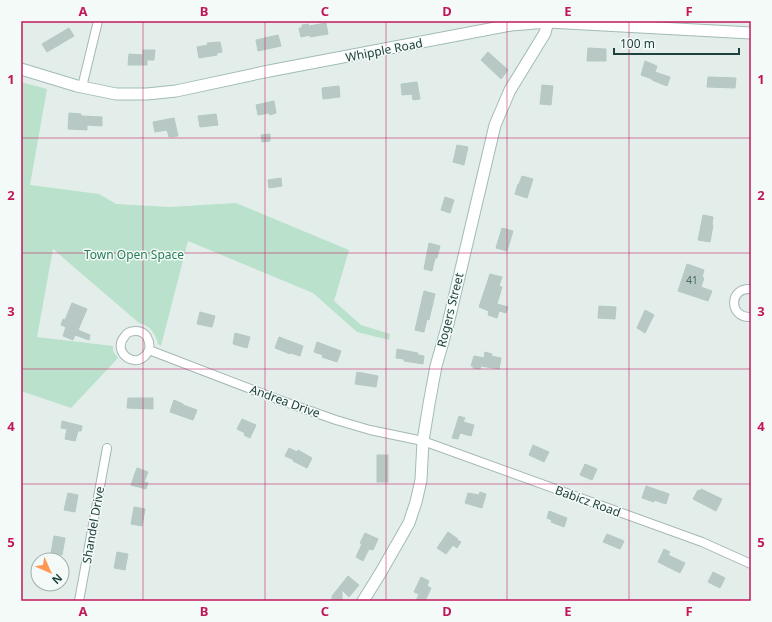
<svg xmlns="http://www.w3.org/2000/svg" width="772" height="622" font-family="'Noto Sans',sans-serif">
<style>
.green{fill:#b9e1cb}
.building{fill:#b8c9c5;stroke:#b4c9c3}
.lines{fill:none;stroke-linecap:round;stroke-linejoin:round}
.street-casing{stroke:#a5b7b4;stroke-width:10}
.secondary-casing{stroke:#a0bbb6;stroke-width:13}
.street{stroke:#fff;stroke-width:8}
.secondary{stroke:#fff;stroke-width:11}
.grid{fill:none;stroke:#c2185b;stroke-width:1;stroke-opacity:0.55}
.labels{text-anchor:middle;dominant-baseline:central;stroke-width:3;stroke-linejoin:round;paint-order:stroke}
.number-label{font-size:10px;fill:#466460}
.street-label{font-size:12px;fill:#20423e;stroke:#f4faf8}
.park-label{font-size:12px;fill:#267d56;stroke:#f4faf8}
.neatline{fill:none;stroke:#c2185b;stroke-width:1.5}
.grid-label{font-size:13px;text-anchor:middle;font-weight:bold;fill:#c2185b}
</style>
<rect width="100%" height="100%" fill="#e3eeeb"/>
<path class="green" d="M21,82L47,89L30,185L99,194L116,204L170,207L236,203L349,250L334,301L361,325L390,334L389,340L357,332L313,293L188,241L161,346L158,344C155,333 151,326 139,323L53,249L37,337L113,346V351L118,358L71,408L21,391Z"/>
<g class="building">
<path d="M326,23L328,34L310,37V35L301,37L299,28H302V25L308,24L309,26Z"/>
<path d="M69,28L74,36L47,52L42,44Z"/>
<path d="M278,35L281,46L258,51L256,40Z"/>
<path d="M220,42L222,52L217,53V55L199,58L197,47L208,45L207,43Z"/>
<path d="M588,48L606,49V61H587Z"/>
<path d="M143,50H155L154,60H147V65H128L129,54L143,55Z"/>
<path d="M488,52L508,70L501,79L481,60Z"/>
<path d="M645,61L657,66L655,72L670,77L667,86L652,80V79L641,75Z"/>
<path d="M708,77L736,78L735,88L707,87Z"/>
<path d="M417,82L420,99L413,100L412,94L402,95L401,84Z"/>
<path d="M542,85L553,86L551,105L540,104Z"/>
<path d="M339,86L340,97L323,99L322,88Z"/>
<path d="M274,101L276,113L270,115L269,113L258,115L256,105Z"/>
<path d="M69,113L81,114V116L102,117V126L87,125V130L68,129Z"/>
<path d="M216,114L218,125L200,127L198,116Z"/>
<path d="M174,118L178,136L169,137L167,130L155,132L153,122Z"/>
<path d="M270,134V141L262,142L261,135Z"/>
<path d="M457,145L468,147L464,165L453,162Z"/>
<path d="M522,176L533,179L527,198L515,194L518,184H519Z"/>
<path d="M281,178L282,186L269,188L268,180Z"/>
<path d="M445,197L454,200L450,213L441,210Z"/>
<path d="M703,215L713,217L712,225H713L710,242L698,240Z"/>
<path d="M502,228L513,231L507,251L496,248Z"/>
<path d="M429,243L440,246L437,258H435L432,271L424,269Z"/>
<path d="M687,264L704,270L702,277L704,278L701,287L712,291L708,301L678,291Z"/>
<path d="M490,274L502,277L499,286L502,287L497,304L508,307L506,313L499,311L497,318L488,315L489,311L479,307Z"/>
<path d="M424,291L435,294L429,320L427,319L424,332L415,330Z"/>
<path d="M72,303L87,309L78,330L90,335L89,340L75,335L73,340L63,336L66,327L61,325L63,319L65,320Z"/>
<path d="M599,306L616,307L615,319L598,318Z"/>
<path d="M645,310L654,315L645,333L637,328Z"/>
<path d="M200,312L215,316L212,327L197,324Z"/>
<path d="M235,333L250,337L247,348L233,344Z"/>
<path d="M279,337L303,346L300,356L291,353L290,354L275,348Z"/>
<path d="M317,342L341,351L337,362L322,357L323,355L314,352Z"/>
<path d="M397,349L418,353V355L424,356L423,364L404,361V359L396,358Z"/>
<path d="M485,352L492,354L491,356L501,358L499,369L481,366L480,369L473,368V366H471L474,356L484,358Z"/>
<path d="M357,372L378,376L376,387L355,384Z"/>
<path d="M128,398H153V409L127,408Z"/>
<path d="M174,400L183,404V405L197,410L193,420L170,412Z"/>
<path d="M459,416L465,418L463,422L474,425L471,436L460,433L458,439L452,438Z"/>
<path d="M242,419L256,425L250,438L244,435L245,433L237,429Z"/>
<path d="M62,421L82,426L81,431H78L75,441L65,439L67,429L61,428Z"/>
<path d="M533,445L549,452L544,462L529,455Z"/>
<path d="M289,448L297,452L298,450L312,458L307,468L293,461L294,460L285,456Z"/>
<rect x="377" y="455" width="11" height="27"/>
<path d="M585,464L597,469L592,480L580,475Z"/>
<path d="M137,468L148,472L144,482L148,483L146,489L131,485Z"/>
<path d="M646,486L669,494L666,504L654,500V502L642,498Z"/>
<path d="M701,489L722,499L716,511L693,499L698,490L700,491Z"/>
<path d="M480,492L486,494L482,508L465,503L468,493L479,495Z"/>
<path d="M68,493L78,495L75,512L64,510Z"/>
<path d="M134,507L145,509L142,526L131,524Z"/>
<path d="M549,511L567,518L564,527L551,522L552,520L547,518Z"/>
<path d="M448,532L458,539L457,540L461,542L457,548L453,545L446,554L437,548Z"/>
<path d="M365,533L378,539L373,550L369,549L363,561L356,557L362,544L360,543Z"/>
<path d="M607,534L624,541L620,549L603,542Z"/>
<path d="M54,536L65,538L62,555L51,553Z"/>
<path d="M664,549L670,552L668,555L685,563L680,573L658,562Z"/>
<path d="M117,552L128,554L125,570L114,568Z"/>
<path d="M713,572L725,578L720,588L708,582Z"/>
<path d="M348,576L359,585L349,597L342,590V601H332V596Z"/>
<path d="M421,577L429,581L427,586L431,588L425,601H416L419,594L414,592Z"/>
</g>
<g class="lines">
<defs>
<g id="street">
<path d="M82,87L98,21"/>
<path d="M751,289C728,287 729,319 751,317"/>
<path d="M149,350C138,373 110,352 125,336C127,332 131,331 136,331C146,331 151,341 149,350L282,401L336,420L370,430L423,441L702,542L751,564"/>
<path d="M79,601L107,448"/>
</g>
<g id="secondary">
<path d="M21,69L77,86L116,94H147L176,91L269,71L511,25L548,22L751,33"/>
<path d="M363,601L381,572L409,523L416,502L421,480L423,441L429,404L436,366L448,324L495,125L510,90L545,33L548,21"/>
</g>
</defs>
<use href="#street" class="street-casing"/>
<use href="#secondary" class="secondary-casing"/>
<use href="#street" class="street"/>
<use href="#secondary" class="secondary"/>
</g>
<path class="grid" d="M143,21V601M265,21V601M386,21V601M507,21V601M629,21V601M21,138H751M21,253H751M21,369H751M21,484H751"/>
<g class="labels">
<g class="number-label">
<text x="692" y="280">41</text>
</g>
<g class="street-label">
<text transform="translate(384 50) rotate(-11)">Whipple Road</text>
<text transform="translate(450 310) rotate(-76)">Rogers Street</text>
<text transform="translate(285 401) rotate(20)">Andrea Drive</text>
<text transform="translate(588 501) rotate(20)">Babicz Road</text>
<text transform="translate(93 525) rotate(-80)">Shandel Drive</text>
</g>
<g class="park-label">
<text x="134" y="254">Town Open Space</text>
</g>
</g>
<rect width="772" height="622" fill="none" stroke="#f4faf8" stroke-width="44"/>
<g transform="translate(50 572) rotate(135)"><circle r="19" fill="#f4faf8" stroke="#9fb0ae"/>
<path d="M0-3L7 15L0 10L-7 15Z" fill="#ff9750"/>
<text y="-6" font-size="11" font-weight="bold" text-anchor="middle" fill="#20423e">N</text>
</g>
<path d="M614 48v6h125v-6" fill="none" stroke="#20423e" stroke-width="2"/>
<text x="620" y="48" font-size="12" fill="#20423e" stroke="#f4faf8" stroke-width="3" paint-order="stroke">100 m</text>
<rect x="22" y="22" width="728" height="578" class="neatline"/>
<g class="grid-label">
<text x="83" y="16">A</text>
<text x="204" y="16">B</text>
<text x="325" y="16">C</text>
<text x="447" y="16">D</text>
<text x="568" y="16">E</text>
<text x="689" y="16">F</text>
<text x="11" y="84">1</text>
<text x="761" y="84">1</text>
<text x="11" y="200">2</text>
<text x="761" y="200">2</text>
<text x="11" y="316">3</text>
<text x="761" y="316">3</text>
<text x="11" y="431">4</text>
<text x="761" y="431">4</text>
<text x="11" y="547">5</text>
<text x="761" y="547">5</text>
<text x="83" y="616">A</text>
<text x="204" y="616">B</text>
<text x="325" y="616">C</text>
<text x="447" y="616">D</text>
<text x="568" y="616">E</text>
<text x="689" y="616">F</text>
</g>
</svg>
